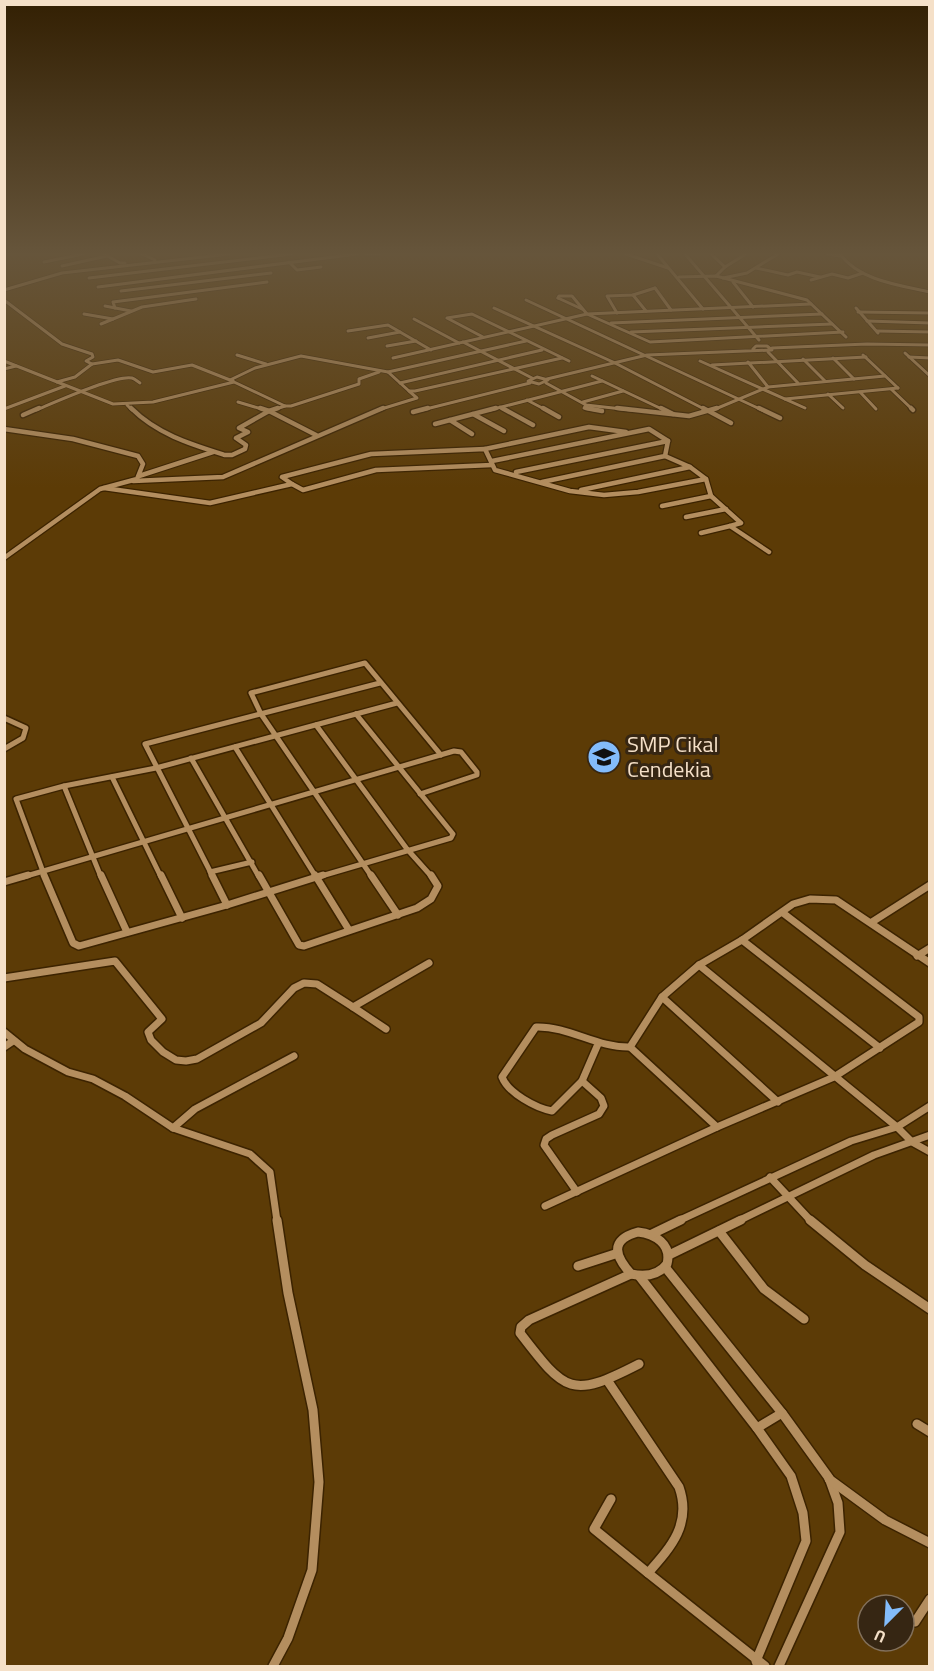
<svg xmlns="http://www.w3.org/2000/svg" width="934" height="1671" font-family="'Titillium Web',sans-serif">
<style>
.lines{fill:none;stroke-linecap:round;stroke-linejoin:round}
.minor-far4-casing{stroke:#3c2300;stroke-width:4.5}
.minor-far3-casing{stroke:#3c2300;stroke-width:7}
.minor-far2-casing{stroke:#3c2300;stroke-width:8}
.minor-far1-casing{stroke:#3c2300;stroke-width:10}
.minor-casing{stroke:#3c2300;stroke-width:12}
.minor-far4{stroke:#b48e5f;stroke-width:3}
.minor-far3{stroke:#b48e5f;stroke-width:4.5}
.minor-far2{stroke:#b48e5f;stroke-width:5}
.minor-far1{stroke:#b48e5f;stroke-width:7}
.minor{stroke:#b48e5f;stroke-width:9}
.labels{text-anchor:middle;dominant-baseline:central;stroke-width:6;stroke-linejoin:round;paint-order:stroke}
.poi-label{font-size:22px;fill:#f5e0c8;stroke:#362613;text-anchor:start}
</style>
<rect width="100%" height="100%" fill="#5c3b06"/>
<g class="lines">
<defs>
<g id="minor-far4">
<path d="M104,254L120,263H125"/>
<path d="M142,254L155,260"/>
<path d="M365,254H379"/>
<path d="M626,254L668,268"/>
<path d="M657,254L703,309"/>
<path d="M685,254L759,340"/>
<path d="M711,254L725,267"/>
<path d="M827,254L841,256"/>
<path d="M840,254C860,281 899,285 930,292"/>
<path d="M44,262L83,254"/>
<path d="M289,262L297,270L321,267"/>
<path d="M62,266L107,256"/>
<path d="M756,268L788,275L797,272L820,277"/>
<path d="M716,276L725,267L746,254"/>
<path d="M679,277L716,276L807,300L846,337"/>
<path d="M89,278L291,254"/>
<path d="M723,278L747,273L778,254"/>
<path d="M811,280L832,274L848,278L863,273"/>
<path d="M733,282L753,307"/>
<path d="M98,287L357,254"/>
<path d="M655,288L671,310"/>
<path d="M4,290L62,273L229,254"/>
<path d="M121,291L271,273"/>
<path d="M633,295L646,311"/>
<path d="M558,298L559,296H572L587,314L650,342L843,332"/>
<path d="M558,298L582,309"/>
<path d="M4,300L62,344L92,354L93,357L86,361L92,364"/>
<path d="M526,300L762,410"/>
<path d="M105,306L131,311"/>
<path d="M115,308L113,302L267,282"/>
<path d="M494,308L613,362L706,410"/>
<path d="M856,308L878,333"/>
<path d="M858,312L930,313"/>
<path d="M617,313L607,296L633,295L655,288"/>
<path d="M84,314L113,319"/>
<path d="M414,319L459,343"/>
<path d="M867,321L930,323"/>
<path d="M611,323L822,314"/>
<path d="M101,324L142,307L196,299"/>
<path d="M348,331L388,325L431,350"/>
<path d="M877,331L930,332"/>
<path d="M631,332L832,324"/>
<path d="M483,337L447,318L472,314L569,361"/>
<path d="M368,338L400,332"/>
<path d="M463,342L532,378"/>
<path d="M387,346L416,341"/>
<path d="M772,348L867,344L930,345"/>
<path d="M768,352L798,383"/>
<path d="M905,353L930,376"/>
<path d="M237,355L266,364"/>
<path d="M863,355L898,388"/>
<path d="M909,357L930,358"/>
<path d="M393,358L587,314L811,304"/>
<path d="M833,358L854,379"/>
<path d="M803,359L825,381"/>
<path d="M4,361L113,404L153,402L234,382L285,406H291L359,384V379L379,372"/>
<path d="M700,361L805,408"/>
<path d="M748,362L768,387"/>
<path d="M712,365L866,357"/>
<path d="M4,369L16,366"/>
<path d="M388,372L409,391H415L562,358"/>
<path d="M592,376L664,410"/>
<path d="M537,377L548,380L539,384L528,381Z"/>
<path d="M547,379L647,355L772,350L767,346H756L753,349"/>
<path d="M233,381L230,380L255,368L301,356L388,372L526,341"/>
<path d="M57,382L75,377L92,364L118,360L153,372L192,365L230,380"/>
<path d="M400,383L542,350"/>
<path d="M546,383L586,405L631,410"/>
<path d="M891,389L913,410"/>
<path d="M860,392L876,409"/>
<path d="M828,394L843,408"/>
<path d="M785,399L898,388"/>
<path d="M527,400L546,410"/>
<path d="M238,402L265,410"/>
<path d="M583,402L623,391"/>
<path d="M127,405L132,410"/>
<path d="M586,405L584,408L595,410"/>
<path d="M500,407L505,410"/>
<path d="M4,409L65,386"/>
<path d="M36,410C53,403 117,374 132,378C135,379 137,381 140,383"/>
<path d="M273,410L285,406"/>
<path d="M378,410L417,398L409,391"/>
<path d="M422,410L530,383"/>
<path d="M490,410L602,381"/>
<path d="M713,410L768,387L885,376"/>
</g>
<g id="minor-far3">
<path d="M131,408C157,434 190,444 225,455H232L245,449L246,445L236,438L248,432L239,428L269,411L316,435"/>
<path d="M260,408L269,411L278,408"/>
<path d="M502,408L533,425"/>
<path d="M543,408L559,417"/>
<path d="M586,408L602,411"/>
<path d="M617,408L689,416L717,408"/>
<path d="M661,408L673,414"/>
<path d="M703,408L731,423"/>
<path d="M759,408L780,418"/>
<path d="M911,408L913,410"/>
<path d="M413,412L428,408"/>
<path d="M473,414L504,431"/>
<path d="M23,415L39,408"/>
<path d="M450,420L472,434"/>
<path d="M435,424L496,408"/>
<path d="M4,429L73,439L138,456L143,464L137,479L100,489L4,558"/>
<path d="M485,449L589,427L626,432"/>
<path d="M492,461L649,429L668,441L516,472"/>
<path d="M139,476L213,452"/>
<path d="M706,479L711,496L741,523L730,526"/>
<path d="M133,481L223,477L383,408"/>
<path d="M542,482L665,456L668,441"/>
<path d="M292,484L282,477L371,454L485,449L495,470L570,491L604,495L638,492L706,479L690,467"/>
<path d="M104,488L210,503L292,484L303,490L376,470L492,465"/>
<path d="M581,490L690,467L665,456"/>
<path d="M662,506L711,496"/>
<path d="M686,517L726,509"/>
<path d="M701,533L730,526L769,552"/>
</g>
<g id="minor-far2">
<path d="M356,714L397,703"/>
<path d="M4,718L26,728L23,738L4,749"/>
<path d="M316,725L407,849L432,877"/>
<path d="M235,747L316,877"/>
<path d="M191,758L259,877"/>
<path d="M112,777L161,877"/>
<path d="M64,786L101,877"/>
<path d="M210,872L252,862"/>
<path d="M23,877L454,751L461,752L477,772V775L420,794"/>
<path d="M45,877L16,799L64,786L156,768L356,714"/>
<path d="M213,877L145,744L380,683"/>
<path d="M318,877L451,838L453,834L356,714"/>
<path d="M372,877L261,714L251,693L365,663L441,755"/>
</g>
<g id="minor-far1">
<path d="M44,875L73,943L79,946L227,905L323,875"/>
<path d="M101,875L127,932"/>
<path d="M161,875L182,918"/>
<path d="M212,875L227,905"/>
<path d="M259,875L299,945L304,946L417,908L431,899L438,886L431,875"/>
<path d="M315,875L349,930"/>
<path d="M371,875L398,915"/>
<path d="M4,882L28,875"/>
<path d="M872,922L930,885"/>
<path d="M742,940L880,1048"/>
<path d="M917,956L930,948"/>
<path d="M699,965L897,1127L912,1142L930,1152"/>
<path d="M4,978L115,961L162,1019L148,1032L151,1040L163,1052L176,1060L186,1061L197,1059L261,1023L294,988L304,983L317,984L353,1007L429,963"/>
<path d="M662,997L778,1102"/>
<path d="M353,1007L386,1029"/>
<path d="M4,1032L25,1049L68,1072L93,1079L125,1096L173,1128L250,1154L270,1172L277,1221"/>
<path d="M598,1044L582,1081L552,1111C536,1108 508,1093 502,1077L536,1027C569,1026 597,1048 630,1047L662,997L699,965L742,940L793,904L810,899L836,900L930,963"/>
<path d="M4,1047L13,1041"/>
<path d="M630,1047L717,1127"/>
<path d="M173,1128L195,1109L294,1056"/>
<path d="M770,1177L811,1221"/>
<path d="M577,1192L544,1145L546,1139L552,1135L599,1114L604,1106L601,1098L582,1081"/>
<path d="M545,1206L717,1127L834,1077L919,1022V1017L783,913"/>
<path d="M678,1221L851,1141L897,1127L930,1106"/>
<path d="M738,1221L874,1155L930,1135"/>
</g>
<g id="minor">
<path d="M810,1220L865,1265L930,1309"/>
<path d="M719,1231L764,1289L804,1319"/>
<path d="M638,1232C655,1234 672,1244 667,1264C658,1276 645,1277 631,1274C615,1256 609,1240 638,1232Z"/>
<path d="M652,1234L681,1220"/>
<path d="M669,1255L741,1220"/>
<path d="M578,1266L615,1254"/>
<path d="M665,1267L782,1413L829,1478L838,1503L840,1532L779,1666"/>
<path d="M631,1274L529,1320L521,1327L520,1333C566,1393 571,1399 639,1364"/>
<path d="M640,1277L757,1428L791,1476L803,1513L806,1541L756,1661L758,1666"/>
<path d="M607,1380L679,1487C692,1524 671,1547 648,1573L765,1666"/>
<path d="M917,1424L930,1432"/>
<path d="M757,1428L782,1413"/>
<path d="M829,1479L885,1520L930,1543"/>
<path d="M611,1499L594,1529L648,1573"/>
<path d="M915,1622L930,1599"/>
<path d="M273,1666L288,1638L312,1570L319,1482L313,1410L288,1293L277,1220"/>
</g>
</defs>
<use href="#minor-far4" class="minor-far4-casing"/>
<use href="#minor-far3" class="minor-far3-casing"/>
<use href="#minor-far2" class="minor-far2-casing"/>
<use href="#minor-far1" class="minor-far1-casing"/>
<use href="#minor" class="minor-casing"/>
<use href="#minor-far4" class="minor-far4"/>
<use href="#minor-far3" class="minor-far3"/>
<use href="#minor-far2" class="minor-far2"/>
<use href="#minor-far1" class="minor-far1"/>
<use href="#minor" class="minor"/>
</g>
<linearGradient id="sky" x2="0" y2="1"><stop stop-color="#332003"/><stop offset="0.52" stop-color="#66553b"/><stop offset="1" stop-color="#66553b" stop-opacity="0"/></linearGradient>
<rect width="934" height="488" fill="url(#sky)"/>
<defs>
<symbol id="school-disc" viewBox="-11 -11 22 22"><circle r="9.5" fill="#83bcfb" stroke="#362613"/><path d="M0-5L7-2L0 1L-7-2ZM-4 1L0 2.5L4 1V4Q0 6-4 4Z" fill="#111"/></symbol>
</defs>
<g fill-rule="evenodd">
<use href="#school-disc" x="585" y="738" width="38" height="38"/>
</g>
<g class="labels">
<g class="poi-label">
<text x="627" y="744">SMP Cikal<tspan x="627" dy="25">Cendekia</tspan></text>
</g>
</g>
<rect width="934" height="1671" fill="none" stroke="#f5e0c8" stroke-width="12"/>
<g transform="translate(886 1623) rotate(204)"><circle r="28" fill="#362613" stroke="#82705b" stroke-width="1.5"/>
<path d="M0-4.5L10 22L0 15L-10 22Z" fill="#83bcfb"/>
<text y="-9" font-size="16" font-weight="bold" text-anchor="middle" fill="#f5e0c8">U</text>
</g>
</svg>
